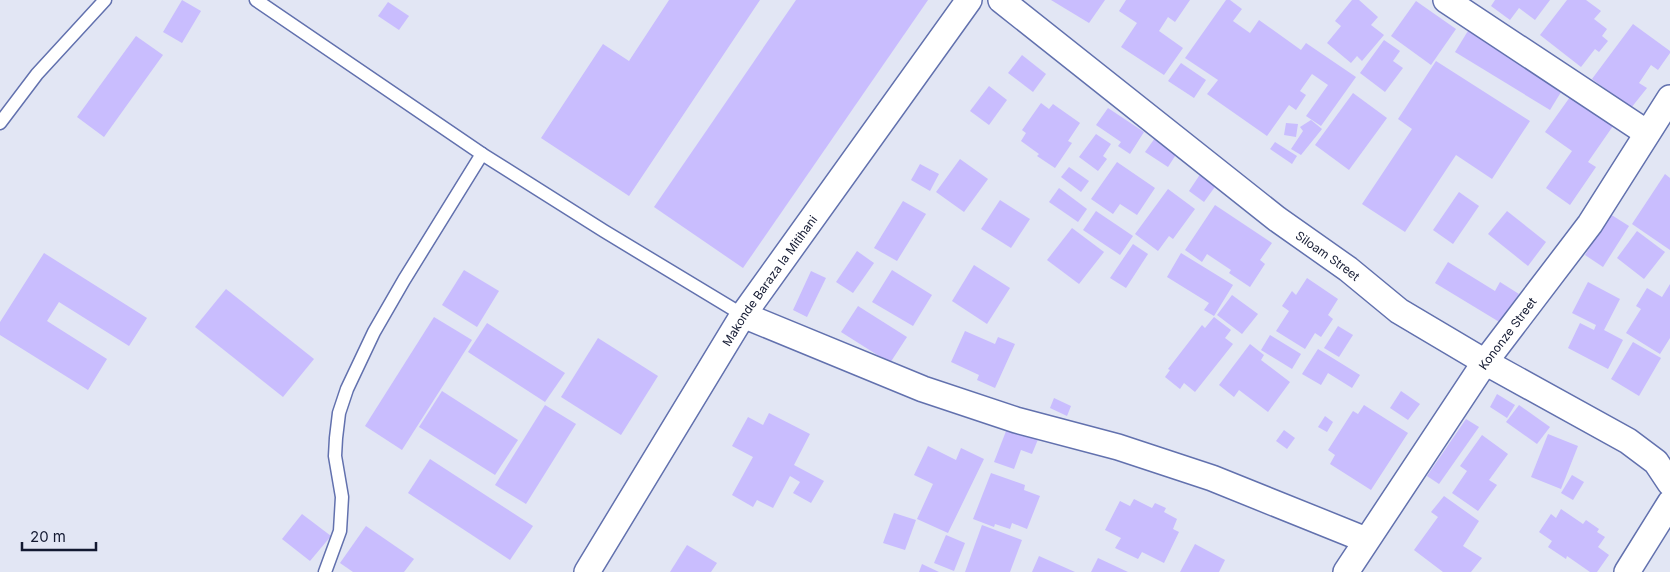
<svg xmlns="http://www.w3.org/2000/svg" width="1670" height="572" font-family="Inter,sans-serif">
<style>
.building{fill:#c9bdfe}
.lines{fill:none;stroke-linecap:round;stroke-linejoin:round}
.service-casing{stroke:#6271ae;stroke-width:15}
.minor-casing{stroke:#6271ae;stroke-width:28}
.service{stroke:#fff;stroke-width:12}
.minor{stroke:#fff;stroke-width:25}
.labels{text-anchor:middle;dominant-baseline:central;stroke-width:4;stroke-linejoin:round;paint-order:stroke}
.street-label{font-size:12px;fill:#131931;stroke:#e2e6f4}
</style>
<rect width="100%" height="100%" fill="#e2e6f4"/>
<g class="building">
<path d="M182,0L201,11L182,43L163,32Z"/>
<path d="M669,0H760L629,196L541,138L603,44L629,61Z"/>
<path d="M796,0H928L743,268L654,207Z"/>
<path d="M1051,0H1105L1089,23Z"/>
<path d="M1126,0H1190L1175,22L1168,17L1159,31L1183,48L1164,75L1121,47L1137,23L1119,11Z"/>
<path d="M1226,0H1230L1242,9L1233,21L1250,33L1259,20L1301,50L1306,43L1356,77L1321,126L1306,116L1328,85L1312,74L1300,91L1306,95L1296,110L1289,105L1267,136L1207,94L1218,80L1185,58Z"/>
<path d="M1352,0H1359L1378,17L1371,25L1384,35L1362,61L1357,56L1351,63L1327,43L1341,26L1335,21Z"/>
<path d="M1495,0H1550L1535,20L1519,8L1510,20L1491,6Z"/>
<path d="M1567,0H1586L1601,11L1594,19L1607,29L1602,36L1608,41L1599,52L1595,49L1581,67L1540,35Z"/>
<path d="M1416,1L1456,29L1431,65L1391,36Z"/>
<path d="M388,2L409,16L399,30L378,16Z"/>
<path d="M1633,24L1670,51V53L1658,70L1651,65L1639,83L1647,88L1631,108L1592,79Z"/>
<path d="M1471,26L1566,84L1550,110L1455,52Z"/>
<path d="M136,36L163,55L104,137L77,117Z"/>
<path d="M1384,40L1400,51L1393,61L1403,68L1385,92L1360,73Z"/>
<path d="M1022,55L1046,74L1033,92L1008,73Z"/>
<path d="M1436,61L1530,121L1492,179L1456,155L1405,232L1362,204L1412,129L1398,119Z"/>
<path d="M1181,63L1206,80L1194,98L1168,81Z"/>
<path d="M989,86L1007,100L989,125L970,111Z"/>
<path d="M1353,93L1387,118L1349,170L1315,145Z"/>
<path d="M1570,97L1613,126L1588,162L1596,167L1570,205L1546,188L1572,151L1545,132Z"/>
<path d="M1041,103L1049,109L1053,104L1080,123L1068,141L1072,143L1055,168L1037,156L1039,154L1021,141L1026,133L1022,130Z"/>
<path d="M1108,108L1144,132L1130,154L1118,146L1121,142L1096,125Z"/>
<path d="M1311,120L1322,129L1301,155L1291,149L1303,131L1300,127Z"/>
<path d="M1286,123L1298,124L1296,137L1284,135Z"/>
<path d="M1096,134L1111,144L1103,156L1107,159L1098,171L1079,157Z"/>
<path d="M1155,138L1177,153L1168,167L1145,152Z"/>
<path d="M1275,142L1297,156L1292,164L1270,149Z"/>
<path d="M960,159L988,179L964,212L936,192Z"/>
<path d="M1117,162L1155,188L1137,215L1120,204L1113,214L1091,199Z"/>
<path d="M920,164L939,174L930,191L911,180Z"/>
<path d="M1069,167L1089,181L1081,192L1061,177Z"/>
<path d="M1201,173L1217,184L1204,202L1189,191Z"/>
<path d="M1665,174L1670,178V250L1632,224Z"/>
<path d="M1059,188L1087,209L1078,222L1049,202Z"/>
<path d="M1168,189L1195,209L1173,239L1169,236L1158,251L1135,234Z"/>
<path d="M1459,192L1479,206L1453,244L1433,230Z"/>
<path d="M1000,200L1030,219L1011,248L981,229Z"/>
<path d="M903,201L926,214L897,261L874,248Z"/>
<path d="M1215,205L1272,243L1260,260L1265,264L1250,287L1229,273L1231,270L1207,254L1202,262L1185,250Z"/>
<path d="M1096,211L1133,236L1120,255L1083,230Z"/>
<path d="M1507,211L1546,242L1528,266L1488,234Z"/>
<path d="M1610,214L1629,226L1603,267L1585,255Z"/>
<path d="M1072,228L1104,252L1079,284L1047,260Z"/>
<path d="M1637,231L1665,252L1644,279L1617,258Z"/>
<path d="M1133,244L1148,254L1126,288L1110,278Z"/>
<path d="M857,251L874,263L853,293L836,282Z"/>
<path d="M44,253L147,318L129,346L59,302L47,321L107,359L88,390L0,335V322Z"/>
<path d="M1181,253L1233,285L1214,316L1204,310L1209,303L1167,277Z"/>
<path d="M1448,262L1495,291L1500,282L1519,294L1501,323L1435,283Z"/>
<path d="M974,265L1010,288L987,324L952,301Z"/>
<path d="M464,270L499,291L477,327L442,305Z"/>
<path d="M892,270L932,295L913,326L872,302Z"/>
<path d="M811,271L826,278L807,317L793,310Z"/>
<path d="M1307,278L1338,299L1328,315L1333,319L1321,337L1315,333L1305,349L1276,331L1289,311L1282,306L1292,291L1296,295Z"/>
<path d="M1588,282L1620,299L1604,330L1623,340L1608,369L1568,348L1580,323L1594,330L1596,325L1572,313Z"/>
<path d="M1670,284V338L1660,354L1626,333L1641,309L1636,306L1647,288L1662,297Z"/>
<path d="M226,289L314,359L283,397L195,327Z"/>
<path d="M1232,295L1258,314L1242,334L1217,315Z"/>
<path d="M858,306L907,337L890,363L841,332Z"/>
<path d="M434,317L472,340L402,450L365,426Z"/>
<path d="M1214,317L1231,330L1225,338L1233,344L1195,392L1184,383L1180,389L1165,377L1170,370L1168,369L1202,325L1205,328Z"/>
<path d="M487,323L565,373L545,402L468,352Z"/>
<path d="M1338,326L1353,335L1339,357L1324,348Z"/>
<path d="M965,331L995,344L998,337L1015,344L995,388L977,380L979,375L951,362Z"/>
<path d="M1270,335L1301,354L1292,369L1261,350Z"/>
<path d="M598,338L658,376L621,435L561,397Z"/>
<path d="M1633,342L1661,358L1639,396L1611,379Z"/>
<path d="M1250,344L1264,355L1261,360L1290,382L1268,412L1239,390L1234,397L1219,385Z"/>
<path d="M1318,349L1360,375L1352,388L1328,373L1321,385L1302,374Z"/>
<path d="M442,391L518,440L495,475L419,427Z"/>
<path d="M1401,391L1420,404L1408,420L1390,408Z"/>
<path d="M1497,394L1515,405L1507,418L1490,407Z"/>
<path d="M1054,398L1071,406L1067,416L1050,408Z"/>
<path d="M545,405L576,424L526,504L495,485Z"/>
<path d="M1364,405L1408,433L1371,490L1330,464L1335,455L1328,450L1353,411L1358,414Z"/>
<path d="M1519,405L1550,427L1537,444L1506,422Z"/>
<path d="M769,413L810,434L794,465L824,481L811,503L793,493L800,482L790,476L773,508L757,500L753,507L732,495L753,457L732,446L748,417L763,425Z"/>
<path d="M1325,416L1333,422L1327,432L1318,427Z"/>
<path d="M1466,419L1479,427L1439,484L1427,476Z"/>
<path d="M1008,426L1039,437L1032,454L1021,450L1014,469L994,462Z"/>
<path d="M1284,430L1295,438L1287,449L1276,441Z"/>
<path d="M1548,434L1578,446L1561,489L1531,477Z"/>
<path d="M1482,435L1508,454L1489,480L1497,485L1478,511L1452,493L1467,471L1460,466Z"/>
<path d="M928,446L956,460L961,448L984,459L948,533L917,519L933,484L914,475Z"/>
<path d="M430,459L533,526L510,560L408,493Z"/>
<path d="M991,473L1025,485L1024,490L1040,496L1027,529L1012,523L1010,529L995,524L994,527L973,519Z"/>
<path d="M1572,475L1584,482L1573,500L1561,493Z"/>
<path d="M1444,496L1479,521L1463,546L1482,558L1471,572H1443L1414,550L1438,517L1431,512Z"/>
<path d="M1134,499L1152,508L1155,503L1166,508L1164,512L1177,519L1173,529L1179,532L1164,563L1142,552L1138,559L1115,548L1121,538L1105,530L1120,501L1130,506Z"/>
<path d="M1561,509L1583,524L1586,520L1599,529L1597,532L1605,537L1598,547L1609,555L1597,572H1590L1567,556L1566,559L1548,547L1552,541L1539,532L1551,514L1556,518Z"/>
<path d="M894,513L916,520L905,550L883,543Z"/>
<path d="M302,514L331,536L310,561L282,539Z"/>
<path d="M982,525L1022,540L1010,572H965Z"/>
<path d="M366,526L414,559L404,572H353L340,563Z"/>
<path d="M946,535L965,543L954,571L934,563Z"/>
<path d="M1195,544L1225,560L1219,572H1180Z"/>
<path d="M687,545L717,563L711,572H670Z"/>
<path d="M1039,556L1075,572H1032Z"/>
<path d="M1098,558L1128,572H1091Z"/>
<path d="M922,564L939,572H919Z"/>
</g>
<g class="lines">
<defs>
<g id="service">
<path d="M256,0L482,154L604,231L743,315"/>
<path d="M0,123L37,74L105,0"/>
<path d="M325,572L340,531L342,497L335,456L336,438L339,413L347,389L374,332L404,280L482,154"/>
</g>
<g id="minor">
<path id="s1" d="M1001,0L1277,219L1348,269L1399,311L1485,362L1628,441L1656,462L1670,483"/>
<path d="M1446,0L1647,133"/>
<path d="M743,315L923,389L1016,420L1118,447L1212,478L1366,540"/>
<path id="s2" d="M587,572L743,315L969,0"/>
<path id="s3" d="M1346,572L1485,362L1590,224L1670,98"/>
<path d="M1627,572L1670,503"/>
</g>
</defs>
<use href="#service" class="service-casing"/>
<use href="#minor" class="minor-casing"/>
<use href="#service" class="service"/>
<use href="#minor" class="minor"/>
</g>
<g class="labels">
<g class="street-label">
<text stroke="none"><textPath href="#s1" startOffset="415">Siloam Street</textPath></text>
<text stroke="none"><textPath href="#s2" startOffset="344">Makonde Baraza la Mitihani</textPath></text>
<text stroke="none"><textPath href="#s3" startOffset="288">Kononze Street</textPath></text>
</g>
</g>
<path d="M22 542v8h74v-8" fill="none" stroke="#131931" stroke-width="2.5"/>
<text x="30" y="542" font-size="15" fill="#131931" stroke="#e2e6f4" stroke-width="4" paint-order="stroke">20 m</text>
</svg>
